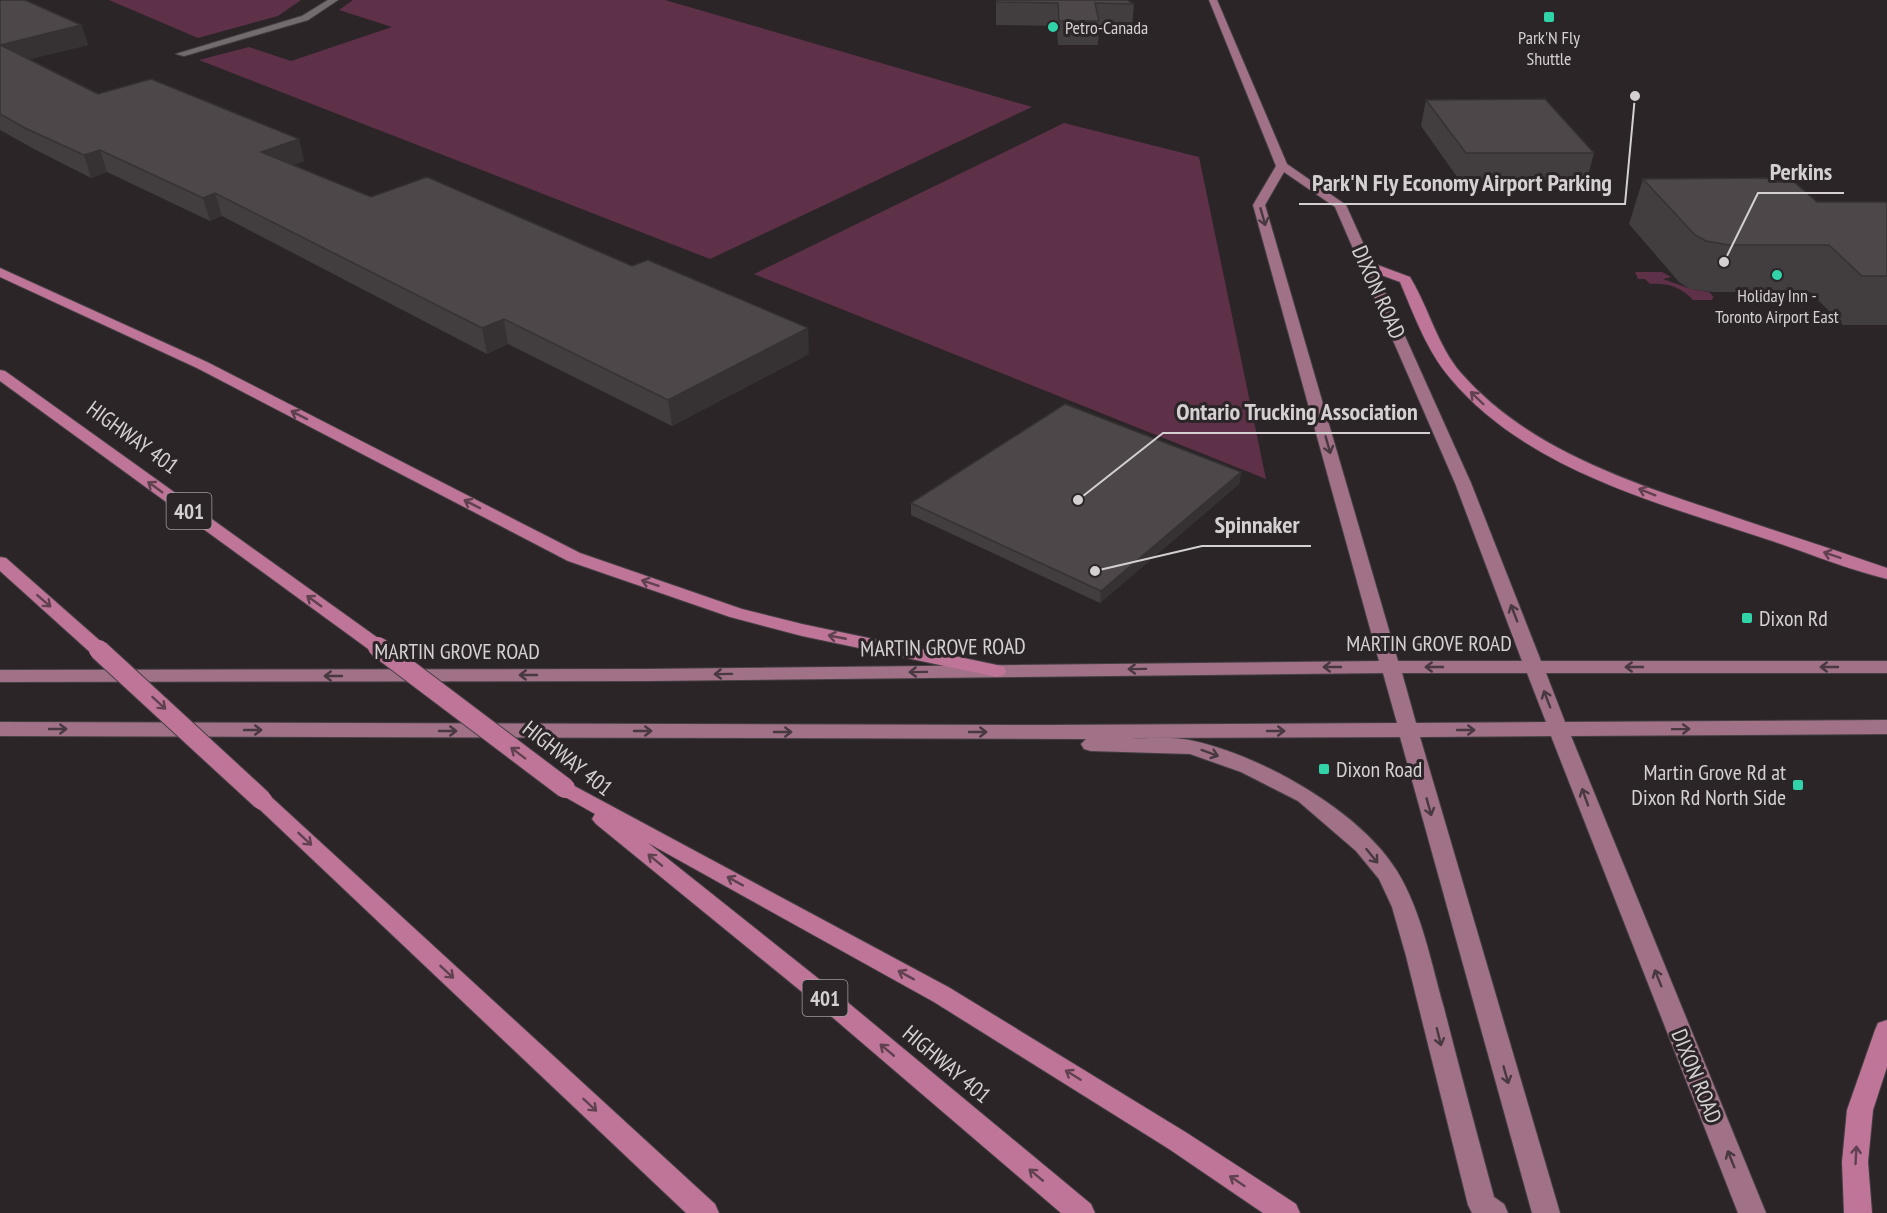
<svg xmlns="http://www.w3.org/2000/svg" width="1887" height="1213" font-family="'PT Sans Narrow',sans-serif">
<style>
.green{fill:#5e3148}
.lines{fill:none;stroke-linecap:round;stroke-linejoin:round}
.minor-casing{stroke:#454043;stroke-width:2}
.major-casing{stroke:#454043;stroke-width:2}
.highway-casing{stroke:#454043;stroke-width:2}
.minor{fill:#736c6f;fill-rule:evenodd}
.major{fill:#a17188;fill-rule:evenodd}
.highway{fill:#bf7598;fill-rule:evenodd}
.highway-bridge-casing{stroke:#454043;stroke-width:22;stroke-linecap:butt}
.highway-bridge{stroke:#bf7598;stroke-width:20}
.wall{fill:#423d3f}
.shaded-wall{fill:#363233}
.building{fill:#4d4749;stroke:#363233;stroke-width:1.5}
.oneway{stroke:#483840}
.oneway2{stroke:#5f414f}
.poi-dot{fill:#31d4a9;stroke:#2b2528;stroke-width:2}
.labels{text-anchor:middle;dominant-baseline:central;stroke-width:6;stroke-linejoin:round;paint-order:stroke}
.far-poi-label{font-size:18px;fill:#d4d0d2;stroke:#2b2528}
.shield{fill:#2b2528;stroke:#a19d9f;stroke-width:1.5}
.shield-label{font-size:21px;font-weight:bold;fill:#d4d0d2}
.street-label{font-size:22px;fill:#d4d0d2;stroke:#2b2528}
.poi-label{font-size:22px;fill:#d4d0d2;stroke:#2b2528;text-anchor:start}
.leader{fill:none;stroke:#d4d0d2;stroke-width:2}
.callout-dot{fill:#d4d0d2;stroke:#2b2528;stroke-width:2}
.callout-label{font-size:24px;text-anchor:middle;font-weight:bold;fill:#d4d0d2;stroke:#2b2528;stroke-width:6;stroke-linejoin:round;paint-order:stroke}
</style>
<rect width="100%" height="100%" fill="#2b2528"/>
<g class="green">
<path d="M109,0H301L278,16L198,38Z"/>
<path d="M353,0H665L1032,107L710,259L199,60L249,47L291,61L392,27L339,10Z"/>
<path d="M1064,123L1199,157L1266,479L754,274Z"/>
<path d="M1635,272H1662L1671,277L1663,279L1691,289L1709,292L1714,297L1712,298L1713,300H1693C1681,287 1668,283 1650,284L1645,279H1638Z"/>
</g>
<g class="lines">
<defs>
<path id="minor" d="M328,0H338L308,20L184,56L176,54L302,16Z"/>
<path id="major" d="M1209,0H1217L1287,164L1346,205L1471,483L1541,661H1887V673H1546L1565,722L1887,720V734L1571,736L1766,1213H1738L1551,736L1420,737L1560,1213H1532L1400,737L1131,738C1151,739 1175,736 1194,741C1262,756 1360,811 1397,871C1422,912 1431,963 1444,1008C1460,1071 1477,1134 1494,1197L1504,1204L1508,1213H1472L1468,1205L1406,956L1392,907L1379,879L1356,851L1298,801L1241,772L1190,754L1091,751L1084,749L1081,744L1086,739L0,736V722L1050,725L1397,723L1383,673L647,681L0,682V670L647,669L1379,661L1253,205L1276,166ZM1284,172L1335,207L1455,483L1522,661H1398L1265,205ZM1402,673H1527L1546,722L1416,723Z"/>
<g id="highway">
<path d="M1367,261L1410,277C1429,308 1437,345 1461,373C1526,447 1624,480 1714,510C1772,530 1830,548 1887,568V579C1846,569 1806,552 1766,539C1658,503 1527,470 1450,378C1427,351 1414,315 1400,282L1362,268L1361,265L1362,262Z"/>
<path d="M0,268L207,362L580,553L742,609L802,624L997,665L1004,667L1006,671L1004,675L997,677L802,636L730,617L568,561L197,368L0,277Z"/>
<path d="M0,370L5,371L385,643L387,647L385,651H371L0,381Z"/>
<path d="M0,557L6,558L106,646L108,650L106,654H92L0,571Z"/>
<path d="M565,781L950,988L1187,1133L1296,1204L1300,1213H1263L1169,1149L934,1002L648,843L834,991L1091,1204L1095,1213H1061L818,1005L596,824L592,819L595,814L558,793L555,788L558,783Z"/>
<path d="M262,793L269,795L715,1204L719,1213H686L255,805L252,800L255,795Z"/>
<path d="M1887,1020V1067L1873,1110L1868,1162L1872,1213H1844L1842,1162L1847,1110L1875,1030L1878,1023Z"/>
</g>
</defs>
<use href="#minor" class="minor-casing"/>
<use href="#major" class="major-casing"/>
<use href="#highway" class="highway-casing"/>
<use href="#minor" class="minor"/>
<use href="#major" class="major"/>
<use href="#highway" class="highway"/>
<defs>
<g id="highway-bridge">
<path d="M378,647L565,788"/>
<path d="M99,650L262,800"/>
</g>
</defs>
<use href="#highway-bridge" class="highway-bridge-casing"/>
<use href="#highway-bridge" class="highway-bridge"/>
</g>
<g class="wall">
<path d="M0,0L81,25L88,45L29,59L98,94L299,139L304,161L293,165L371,197L809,354L672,426L508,344L487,354L222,216L210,221L107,172L91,178L36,150L0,130Z"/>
<path d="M996,0H1127L1134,4L1132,27H1099L1098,45H1058L1057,26L996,25Z"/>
<path d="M1426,100L1594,153L1587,180L1460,181L1421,126Z"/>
<path d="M1643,179L1772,182L1817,202H1887V325H1843L1810,292H1713L1690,289L1679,282L1629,224Z"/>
<path d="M1241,472L1239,484L1100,603L911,515V503Z"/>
</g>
<g class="shaded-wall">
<path d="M81,25L88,45L7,65L0,45Z"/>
<path d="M299,139L304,161L267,174L261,152Z"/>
<path d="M100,150L107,172L91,178L84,155Z"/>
<path d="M215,193L222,216L210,221L203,198Z"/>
<path d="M504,319L508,344L487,354L482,328Z"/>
<path d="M808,328L809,354L672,426L668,400Z"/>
<path d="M1241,472L1239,484L1100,603L1101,591Z"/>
</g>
<g class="building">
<path d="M0,0H25L81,25L0,45Z"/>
<path d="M997,0H1127L1134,4L1095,3L1099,21H1059L1058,3L997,2Z"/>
<path d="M0,45L98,94L151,79L299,139L261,152L371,197L427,177L632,266L648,260L808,328L668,400L504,319L482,328L215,193L203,198L100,150L84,155L27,129L0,114Z"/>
<path d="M1545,99L1594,153H1466L1426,100Z"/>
<path d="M1769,178L1772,182H1794L1817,202H1887V276H1862L1829,245H1729L1706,241L1695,235L1643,179Z"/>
<path d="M1065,404L1241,472L1101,591L911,503Z"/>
</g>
<defs><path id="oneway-shaft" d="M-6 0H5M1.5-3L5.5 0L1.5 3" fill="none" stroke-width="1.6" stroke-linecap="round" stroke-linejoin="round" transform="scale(1.5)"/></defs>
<g class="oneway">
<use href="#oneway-shaft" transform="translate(1263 217) rotate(74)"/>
<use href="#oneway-shaft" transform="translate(1328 445) rotate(74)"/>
<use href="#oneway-shaft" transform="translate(1514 613) rotate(-111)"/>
<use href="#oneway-shaft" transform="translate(1332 667) rotate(-180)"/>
<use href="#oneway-shaft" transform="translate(1434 667) rotate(-180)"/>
<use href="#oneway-shaft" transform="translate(1634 667) rotate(-180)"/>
<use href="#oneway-shaft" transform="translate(1829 667) rotate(-180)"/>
<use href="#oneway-shaft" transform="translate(1137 669) rotate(179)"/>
<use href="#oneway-shaft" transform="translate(918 672) rotate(179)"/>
<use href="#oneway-shaft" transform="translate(723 674) rotate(179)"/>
<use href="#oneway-shaft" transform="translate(528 675) rotate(180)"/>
<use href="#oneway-shaft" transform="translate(333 676) rotate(180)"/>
<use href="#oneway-shaft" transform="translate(1547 699) rotate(-111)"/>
<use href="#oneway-shaft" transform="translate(58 729)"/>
<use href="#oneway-shaft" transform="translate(1681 729) rotate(-1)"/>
<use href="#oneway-shaft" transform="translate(253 730)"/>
<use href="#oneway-shaft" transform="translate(1466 730)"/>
<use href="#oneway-shaft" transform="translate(448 731)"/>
<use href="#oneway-shaft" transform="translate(643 731)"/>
<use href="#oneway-shaft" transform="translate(1276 731)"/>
<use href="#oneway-shaft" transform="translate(783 732)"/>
<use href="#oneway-shaft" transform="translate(978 732)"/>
<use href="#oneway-shaft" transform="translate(1210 753) rotate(20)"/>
<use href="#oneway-shaft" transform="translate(1585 797) rotate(-110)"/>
<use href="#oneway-shaft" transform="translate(1429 807) rotate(74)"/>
<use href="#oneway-shaft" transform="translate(1372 856) rotate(51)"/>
<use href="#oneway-shaft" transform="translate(1658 978) rotate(-112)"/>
<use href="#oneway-shaft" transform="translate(1439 1037) rotate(76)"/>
<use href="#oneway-shaft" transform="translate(1506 1075) rotate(74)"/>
<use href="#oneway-shaft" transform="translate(1731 1159) rotate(-112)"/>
</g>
<g class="oneway2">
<use href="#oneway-shaft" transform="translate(1477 398) rotate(-136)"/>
<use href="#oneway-shaft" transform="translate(299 415) rotate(-153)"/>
<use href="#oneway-shaft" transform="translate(155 487) rotate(-144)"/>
<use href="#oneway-shaft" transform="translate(1647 492) rotate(-158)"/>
<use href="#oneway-shaft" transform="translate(472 504) rotate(-153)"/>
<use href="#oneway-shaft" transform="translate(1832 555) rotate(-161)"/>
<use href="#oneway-shaft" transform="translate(650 583) rotate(-161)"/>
<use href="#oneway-shaft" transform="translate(44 601) rotate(41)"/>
<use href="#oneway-shaft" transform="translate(314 601) rotate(-144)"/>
<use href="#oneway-shaft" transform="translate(837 637) rotate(-169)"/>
<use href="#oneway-shaft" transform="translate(159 703) rotate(42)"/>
<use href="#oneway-shaft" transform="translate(518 753) rotate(-143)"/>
<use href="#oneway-shaft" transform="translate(305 839) rotate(43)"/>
<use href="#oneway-shaft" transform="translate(655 860) rotate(-141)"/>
<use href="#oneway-shaft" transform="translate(735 881) rotate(-151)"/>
<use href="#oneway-shaft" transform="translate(447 972) rotate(43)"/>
<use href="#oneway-shaft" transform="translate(906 975) rotate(-151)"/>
<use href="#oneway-shaft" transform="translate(887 1050) rotate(-140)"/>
<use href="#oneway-shaft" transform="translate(1073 1075) rotate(-148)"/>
<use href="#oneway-shaft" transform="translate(590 1105) rotate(43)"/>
<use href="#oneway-shaft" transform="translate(1856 1155) rotate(-87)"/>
<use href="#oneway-shaft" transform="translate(1036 1175) rotate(-140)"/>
<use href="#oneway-shaft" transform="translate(1237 1181) rotate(-146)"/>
</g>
<g class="poi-dot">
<rect x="1543" y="11" width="12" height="12" rx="3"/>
<circle cx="1053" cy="27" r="6"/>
<circle cx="1777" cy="275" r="6"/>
<rect x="1741" y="612" width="12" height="12" rx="3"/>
<rect x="1318" y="763" width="12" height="12" rx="3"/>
<rect x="1792" y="779" width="12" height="12" rx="3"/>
</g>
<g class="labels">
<g class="far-poi-label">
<text x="1065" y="27" text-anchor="start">Petro-Canada</text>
<text x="1549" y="37">Park'N Fly<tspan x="1549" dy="21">Shuttle</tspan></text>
<text x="1777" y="295">Holiday Inn -<tspan x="1777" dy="21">Toronto Airport East</tspan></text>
</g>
<g class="shield">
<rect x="166.5" y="493" width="45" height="36" rx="4.5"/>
<rect x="802.5" y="980" width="45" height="36" rx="4.5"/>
</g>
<g class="shield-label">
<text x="189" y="511">401</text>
<text x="825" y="998">401</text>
</g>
<g class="street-label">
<text transform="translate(1379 292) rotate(66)">DIXON ROAD</text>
<text transform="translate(133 437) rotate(36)">HIGHWAY 401</text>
<text x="1429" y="643">MARTIN GROVE ROAD</text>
<text transform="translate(943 647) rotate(-1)">MARTIN GROVE ROAD</text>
<text x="457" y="651">MARTIN GROVE ROAD</text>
<text transform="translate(568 758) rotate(38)">HIGHWAY 401</text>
<text transform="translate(947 1064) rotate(40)">HIGHWAY 401</text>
<text transform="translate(1697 1076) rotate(68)">DIXON ROAD</text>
</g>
<g class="poi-label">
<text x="1759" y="618">Dixon Rd</text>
<text x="1336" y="769">Dixon Road</text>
<text x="1786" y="772" text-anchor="end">Martin Grove Rd at<tspan x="1786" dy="25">Dixon Rd North Side</tspan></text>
</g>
</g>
<path class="leader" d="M1724 262L1758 193H1844M1635 96L1625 204H1299M1078 500L1163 433H1430M1095 571L1202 546H1311"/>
<g class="callout-dot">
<circle cx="1724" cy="262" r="6"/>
<circle cx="1635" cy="96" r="6"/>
<circle cx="1078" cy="500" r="6"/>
<circle cx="1095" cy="571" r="6"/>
</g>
<g class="callout-label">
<text x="1801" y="180">Perkins</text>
<text x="1462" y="191">Park'N Fly Economy Airport Parking</text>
<text x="1297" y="420">Ontario Trucking Association</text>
<text x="1257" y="533">Spinnaker</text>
</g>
</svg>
